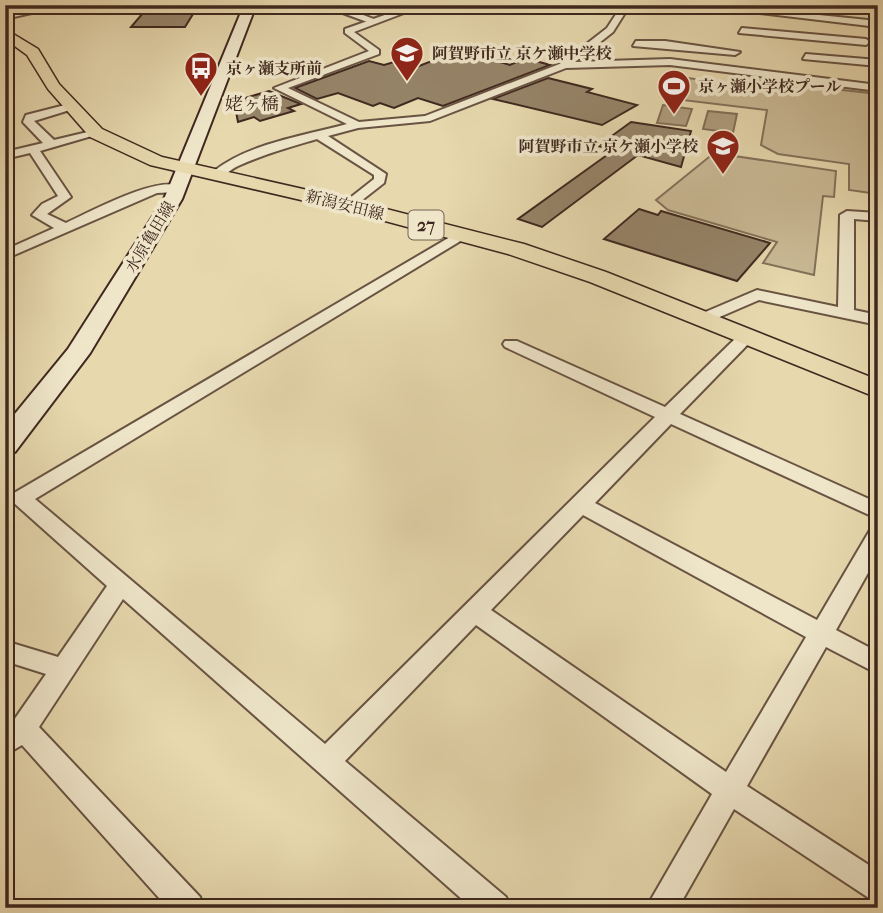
<svg xmlns="http://www.w3.org/2000/svg" width="883" height="913" font-family="'IM FELL French Canon','Noto Serif JP',serif">
<style>
.green{fill:#caba96;stroke:#84715a;stroke-width:2}
.water{fill:#ae9c7d;stroke:#826e57;stroke-width:2}
.building{fill:#968469;stroke:#3f281f;stroke-width:2}
.lines{fill:none;stroke-linecap:round;stroke-linejoin:round}
.minor-casing{stroke:#695443;stroke-width:4}
.tertiary-casing{stroke:#695443;stroke-width:4}
.secondary-casing{stroke:#3f281f;stroke-width:4}
.primary-casing{stroke:#3f281f;stroke-width:3}
.minor{fill:#efe6ca;fill-rule:evenodd}
.tertiary{fill:#efe6ca;fill-rule:evenodd}
.secondary{fill:#efe6ca;fill-rule:evenodd}
.primary{fill:#e7d8ae;fill-rule:evenodd}
.labels{text-anchor:middle;dominant-baseline:central;stroke-width:7;stroke-linejoin:round;paint-order:stroke}
.far-poi-label{font-size:16px;font-weight:bold;fill:#3f281f;stroke:#efe6ca;text-anchor:start}
.far-street-label{font-size:16px;fill:#3f281f;stroke:#efe6ca}
.far-neighbourhood-label{font-size:18px;fill:#3f281f;stroke:#efe6ca}
.shield{fill:#efe6ca;stroke:#746152;stroke-width:2}
.shield-label{font-size:18px;font-weight:bold;fill:#3f281f}
</style>
<rect width="100%" height="100%" fill="#e7d8ae"/>
<filter id="stains"><feTurbulence type="fractalNoise" baseFrequency=".00286" numOctaves="4"/><feColorMatrix values="0 0 0 0 .2 0 0 0 0 .09 0 0 0 0 .02 0 0 0 .5 -.17"/></filter>
<radialGradient id="worn" r=".72"><stop offset=".6" stop-color="#630" stop-opacity="0"/><stop offset="1" stop-color="#630" stop-opacity=".3"/></radialGradient>
<g class="green">
<path d="M680,77L741,85L745,79L878,94V194L849,190V164L778,154L761,145L767,110L666,98Z"/>
<path d="M714,153L836,171L834,197L823,196L814,275L763,263L777,242L668,210L656,200Z"/>
</g>
<g class="water">
<path d="M663,105L692,109L686,126L657,123Z"/>
<path d="M708,111L737,114L733,133L703,129Z"/>
</g>
<g class="building">
<path d="M149,6H198L185,27H131Z"/>
<path d="M460,50L510,65L525,58L550,65L443,106L418,98L394,108L380,103L373,106L338,93L317,99L295,88L369,61L384,65L394,62L414,68Z"/>
<path d="M548,78L592,89L587,92L637,105L602,125L493,99Z"/>
<path d="M269,91L301,104L288,108L294,111L260,121L254,117L238,122L235,107L228,103Z"/>
<path d="M631,122L691,131L681,167L638,155L542,227L518,219L614,150L598,146Z"/>
<path d="M639,209L658,215L661,211L770,243L737,281L604,239Z"/>
</g>
<g class="lines">
<defs>
<g id="minor">
<path d="M413,5H425L354,32L379,50V54L288,88L359,122L425,116L562,63L607,28L622,5H630L613,32L575,62L670,59L878,85V91L670,65L566,68L430,121L358,128L328,136L386,174L384,183L352,208L341,205L374,179V175L317,139C290,147 264,154 238,166C229,170 224,178 214,177V171C250,143 303,136 347,124L274,88L369,51L345,33V29Z"/>
<path d="M691,5H721L878,21V27Z"/>
<path d="M742,28L866,39L870,42L866,45L739,33Z"/>
<path d="M636,41H665L740,52L735,55L633,46Z"/>
<path d="M806,54L878,60V66L803,59Z"/>
<path d="M69,104L74,107L73,109L34,121L54,140L96,130L102,133L40,151L71,197L47,214L66,223C88,213 163,172 183,188L177,192L157,193L5,259V250L54,228L32,215L42,204L58,196L30,153L5,159V152L43,143L23,122L26,115Z"/>
<path d="M847,211L878,213V221L854,219V310L878,315V325L759,300L708,322H696V316L757,290L838,307L840,215Z"/>
<path d="M462,230L467,231V237L35,499L325,744L655,417L505,347L503,344L505,341H517L665,407L741,333H753V339L680,414L878,503V519L671,424L595,503L817,620L870,530L878,528V555L836,630L878,652V674L826,647L747,786L878,871V904L734,809L678,908H646L712,794L476,625L345,761L506,897L510,908H472L123,599L39,727L200,897L204,908H168L22,745L5,755V726L14,720L46,674L5,661V641L58,657L107,586L14,503L11,498L14,493ZM583,515L806,637L726,772L491,610Z"/>
</g>
<g id="tertiary">
<path d="M45,5H67L5,19V13Z"/>
<path d="M321,5H337L379,21L370,23Z"/>
</g>
<path id="secondary" d="M244,5H256L182,199L90,353L15,452L5,454V426L68,349L164,199Z"/>
<path id="primary" d="M5,29L38,49L59,84L102,129L162,157L347,199L524,244L606,272L878,380V398L590,282L508,254L344,210L150,165L90,137L48,89L27,55L5,39Z"/>
</defs>
<use href="#minor" class="minor-casing"/>
<use href="#tertiary" class="tertiary-casing"/>
<use href="#secondary" class="secondary-casing"/>
<use href="#primary" class="primary-casing"/>
<use href="#minor" class="minor"/>
<use href="#tertiary" class="tertiary"/>
<use href="#secondary" class="secondary"/>
<use href="#primary" class="primary"/>
</g>
<defs>
<symbol id="school-pin" viewBox="-11 -11 22 30"><path d="M0 17L-7.5 6A9.5 9.5 0 1 1 7.5 6Z" fill="#8f2418" stroke="#efe6ca"/><path d="M0-5L7-2L0 1L-7-2ZM-4 1L0 2.5L4 1V4Q0 6-4 4Z" fill="#fff"/></symbol>
<symbol id="bus-pin" viewBox="-11 -11 22 30"><path d="M0 17L-7.5 6A9.5 9.5 0 1 1 7.5 6Z" fill="#8f2418" stroke="#efe6ca"/><path d="M-5-6H5V4H4V6H2V4H-2V6H-4V4H-5ZM-3.5-4V0h7V-4ZM-3.5 1.2v1.5H-2V1.2ZM2 1.2v1.5H3.5V1.2Z" fill="#fff"/></symbol>
<symbol id="stadium-pin" viewBox="-11 -11 22 30"><path d="M0 17L-7.5 6A9.5 9.5 0 1 1 7.5 6Z" fill="#8f2418" stroke="#efe6ca"/><path d="M0-5a6.5 5 0 1 0 0 10a6.5 5 0 1 0 0-10ZM-3.5-1.8h7v3.6h-7Z" fill="#fff"/></symbol>
</defs>
<g fill-rule="evenodd">
<use href="#school-pin" x="388" y="34" width="38" height="52"/>
<use href="#bus-pin" x="182" y="49" width="38" height="52"/>
<use href="#stadium-pin" x="655" y="67" width="38" height="52"/>
<use href="#school-pin" x="704" y="127" width="38" height="52"/>
</g>
<g class="labels">
<g class="far-poi-label">
<text x="432" y="53">阿賀野市立 京ケ瀬中学校</text>
<text x="226" y="68">京ヶ瀬支所前</text>
<text x="698" y="86">京ヶ瀬小学校プール</text>
<text x="698" y="146" text-anchor="end">阿賀野市立 京ケ瀬小学校</text>
</g>
<g class="far-street-label">
<text transform="translate(345 205) rotate(14)">新潟安田線</text>
<text transform="translate(150 237) rotate(-59)">水原亀田線</text>
</g>
<g class="far-neighbourhood-label">
<text x="252" y="104">姥ヶ橋</text>
</g>
<rect class="shield" x="408.5" y="210.5" width="35" height="29" rx="5"/>
<g class="shield-label">
<text x="426" y="225">27</text>
</g>
</g>
<rect width="883" height="913" fill="none" stroke="#e7d8ae" stroke-width="28"/>
<rect x="7" y="7" width="869" height="899" fill="none" stroke="#3f281f" stroke-width="3.5"/>
<rect x="14" y="14" width="855" height="885" fill="none" stroke="#3f281f" stroke-width="2"/>
<rect width="100%" height="100%" filter="url(#stains)"/>
<rect width="100%" height="100%" fill="url(#worn)"/>
</svg>
